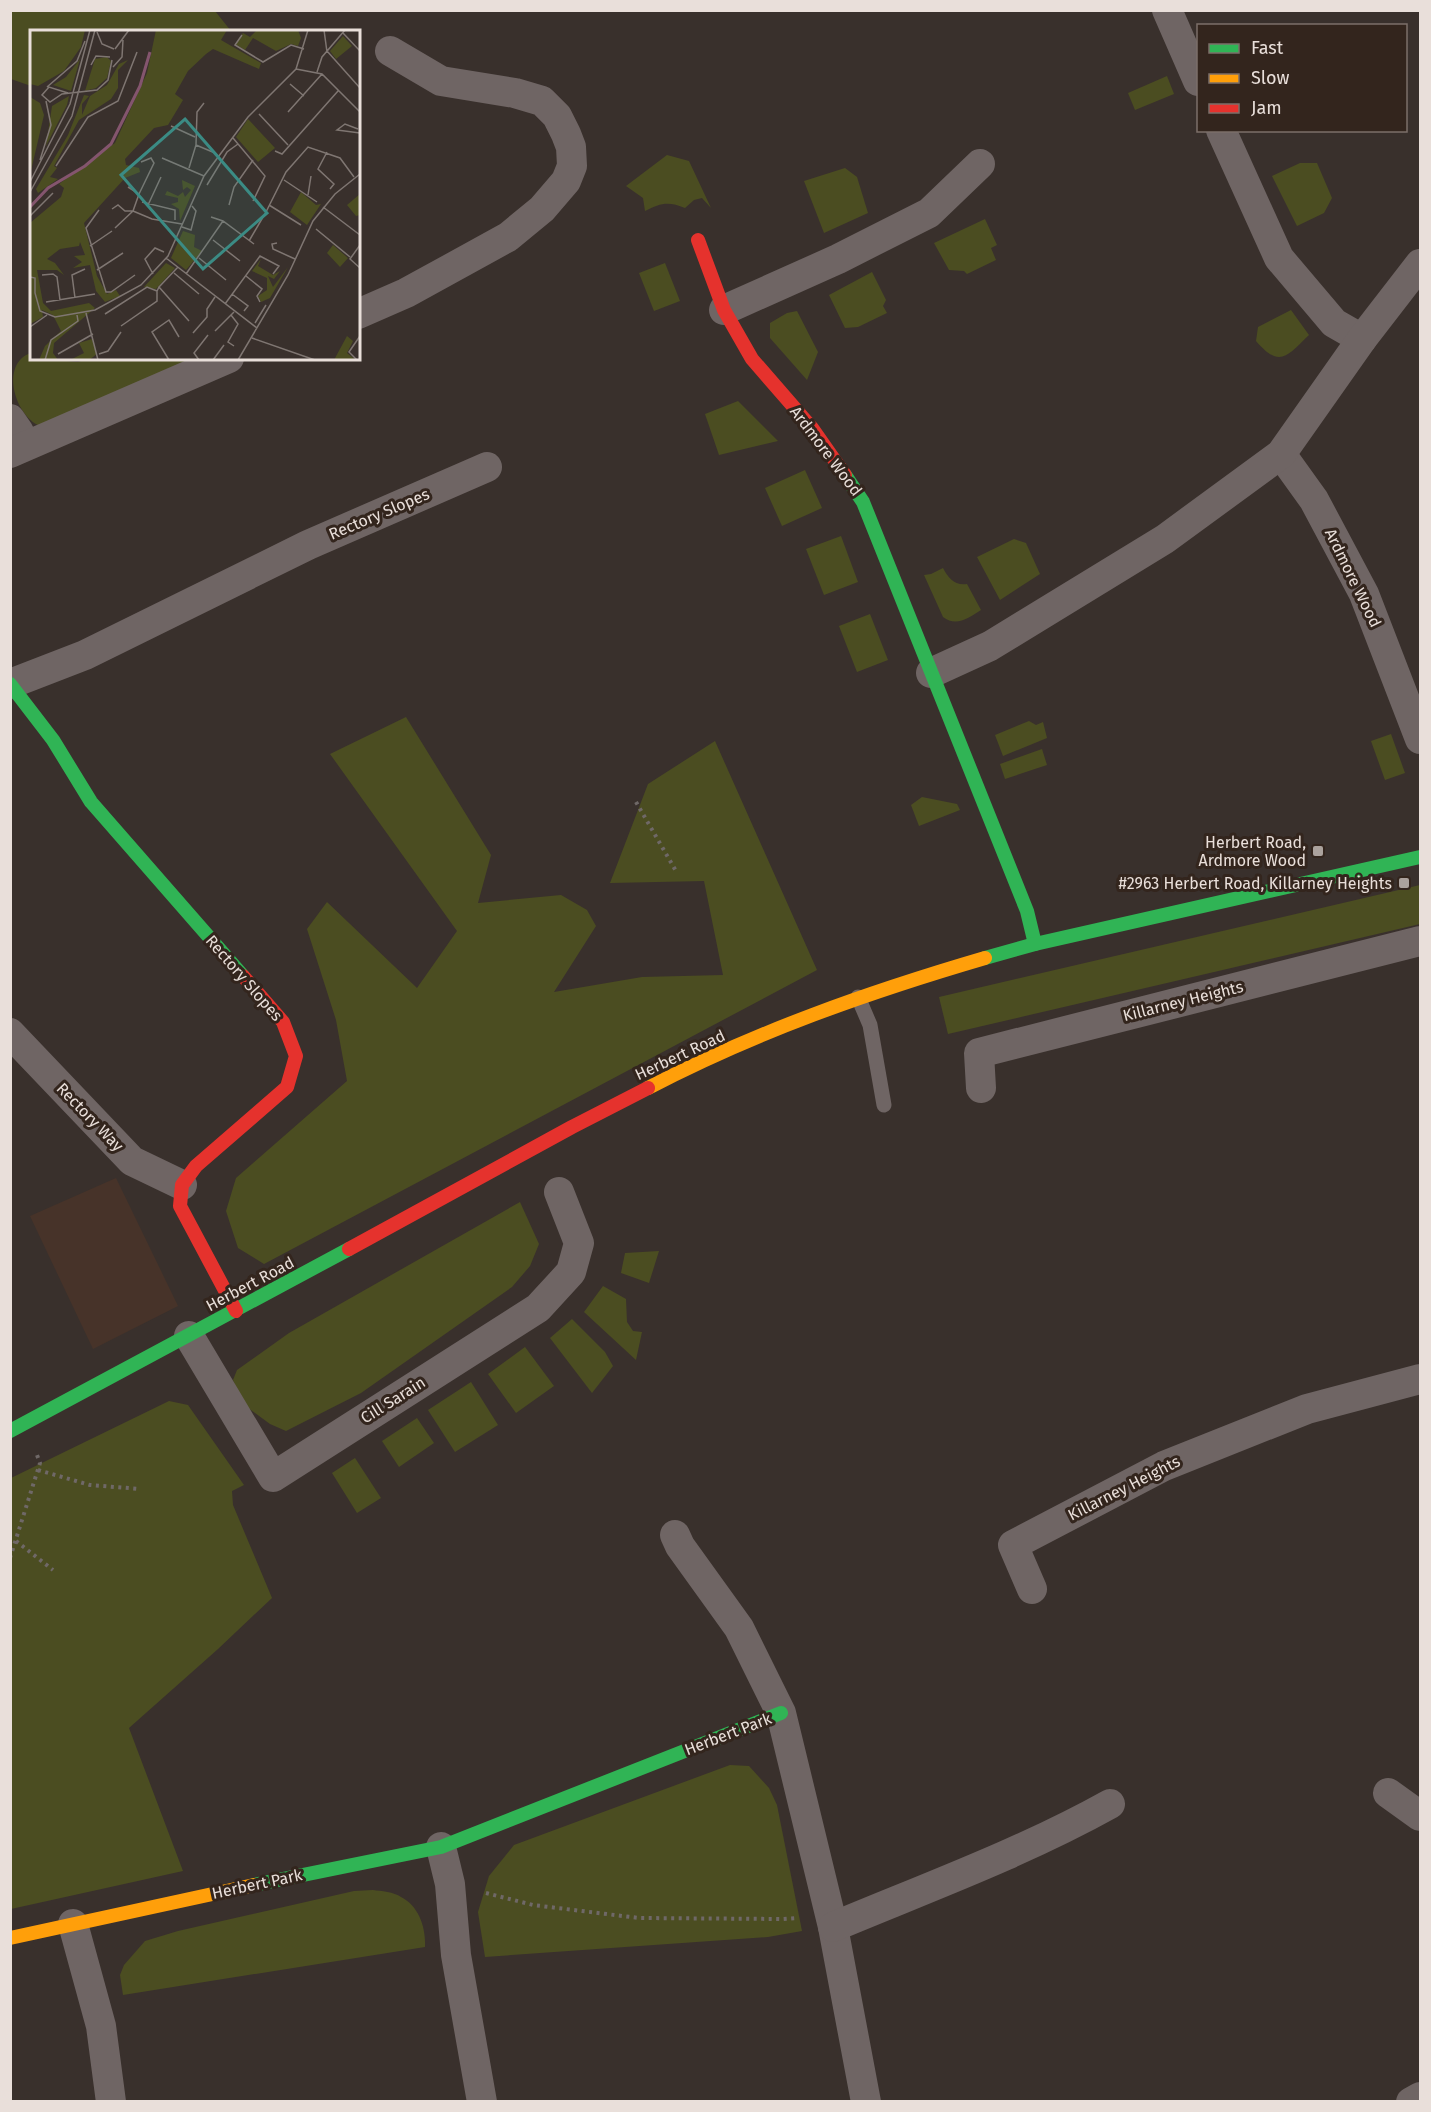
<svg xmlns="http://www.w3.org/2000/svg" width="1431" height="2112" font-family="'Fira Sans',sans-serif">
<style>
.built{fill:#473329}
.green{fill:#4b4d21}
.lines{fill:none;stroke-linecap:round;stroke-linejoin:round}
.path{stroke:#6f6867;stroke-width:4;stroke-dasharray:3 4.5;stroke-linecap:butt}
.lane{stroke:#6f6564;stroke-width:15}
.street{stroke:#6f6564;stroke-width:30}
.fast{stroke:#30b455;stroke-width:14}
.slow{stroke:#ff9f0a;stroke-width:14}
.jam{stroke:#e5322d;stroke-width:14}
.poi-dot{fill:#aba29d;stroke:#33251d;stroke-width:2}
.labels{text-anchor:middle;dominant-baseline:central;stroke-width:6;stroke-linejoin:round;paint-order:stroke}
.street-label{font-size:16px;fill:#e9dfda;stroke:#33251d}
.poi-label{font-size:16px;fill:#e9dfda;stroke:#33251d;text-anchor:end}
.inset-river{fill:none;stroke:#84556e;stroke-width:3}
.inset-road{fill:none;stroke:#7f7672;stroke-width:1.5}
.view{fill:#3b8b84;fill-opacity:0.15;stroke:#3b8b84;stroke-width:3}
.inset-edge{fill:none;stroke:#e9dfda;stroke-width:3}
</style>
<rect width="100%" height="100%" fill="#39302c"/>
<path class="built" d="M116,1178L178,1306L93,1349L30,1216Z"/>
<g class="green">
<path d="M11,10L215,11L231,31L32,32L31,86L11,79Z"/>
<path d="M1167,76L1174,94L1135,110L1128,93Z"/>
<path d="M667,155L689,161L711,208L702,198L694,200L685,208C669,201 660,203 645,211L643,198L626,186Z"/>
<path d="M1300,163H1317L1332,198L1324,213L1297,226L1272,176Z"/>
<path d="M845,168L857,177L868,213L824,233L804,181Z"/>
<path d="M985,219L997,245L991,248L996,260L967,274L964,271L949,270L934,243Z"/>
<path d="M665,263L680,301L654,311L639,273Z"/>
<path d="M872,272L886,300L883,306L887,313L858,327L845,328L829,295Z"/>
<path d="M1291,310L1309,335C1287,356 1280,369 1256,341L1258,327Z"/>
<path d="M797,311L818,352L807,380L770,338V323L787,313Z"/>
<path d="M31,353L32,358L78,362L91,358L198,359L40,426C14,415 0,363 31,353Z"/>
<path d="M738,401L778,441L719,455L705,414Z"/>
<path d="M805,470L822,508L782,526L765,488Z"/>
<path d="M841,536L858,582L824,595L806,549Z"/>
<path d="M1014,539L1026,543L1040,574L1000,600L977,557Z"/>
<path d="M943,568C948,578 955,586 967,584L981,610C969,618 956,627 943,617L924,575L931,574Z"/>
<path d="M870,614L888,660L857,672L839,626Z"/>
<path d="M406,717L491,855L478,903L561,895L587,910L596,926L554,992L642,977L723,975L704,881L610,883L648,784L715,741L817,970L264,1264L238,1248L226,1211L236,1178L347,1081L336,1020L307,929L327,902L417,988L457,931L330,754Z"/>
<path d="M1029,721L1036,725L1043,722L1047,738L1003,756L995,735Z"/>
<path d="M1391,734L1405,773L1385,780L1371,741Z"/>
<path d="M1042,749L1047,765L1005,779L1000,764Z"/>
<path d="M922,797L957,804L960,810L919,826L911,805Z"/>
<path d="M1420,885V924L948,1034L939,997Z"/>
<path d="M520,1202L539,1244L530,1266L512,1287L361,1393L286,1431L270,1424L244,1405L233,1380L237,1370L289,1333Z"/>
<path d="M659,1251L649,1283L621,1273L625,1253Z"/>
<path d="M603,1286L626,1299L627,1322L633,1331L642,1332L636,1360L584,1312Z"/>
<path d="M572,1319L605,1352L613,1366L592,1393L550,1338Z"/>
<path d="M525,1347L554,1386L516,1413L488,1374Z"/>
<path d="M471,1382L498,1425L455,1452L428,1410Z"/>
<path d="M169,1401L188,1405L244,1485L232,1491L233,1505L272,1598L218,1649L129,1728L183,1871L11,1909V1478Z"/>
<path d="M417,1418L434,1443L399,1467L382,1441Z"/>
<path d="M355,1458L381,1498L357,1513L332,1473Z"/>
<path d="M730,1765L749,1766L769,1788L777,1805L802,1931L768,1937L485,1957L478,1912L489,1876L514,1845Z"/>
<path d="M373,1890C381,1891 394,1892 401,1897C419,1906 426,1928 425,1947L123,1995L120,1975L124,1965L145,1941L178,1931L354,1891Z"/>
</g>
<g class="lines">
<g class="path">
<path d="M636,802L676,871"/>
<path d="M38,1470L90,1485L140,1489"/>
<path d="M16,1541L53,1570"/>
<path d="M10,1558L40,1463L37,1455"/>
<path d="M486,1893L533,1905L639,1918L782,1919L797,1918"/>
</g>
<path class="lane" d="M858,997L870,1025L884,1105"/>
<g class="street">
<path d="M1167,10L1198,81"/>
<path d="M1221,130L1279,258L1334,323L1362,339"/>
<path d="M724,310L838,259L929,213L980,164"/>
<path d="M358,314L406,293L508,237L542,209L566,181L572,166L571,147L566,134L557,116L542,101L515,93L441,81L390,51"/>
<path d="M10,419L19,432L10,449"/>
<path d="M10,453L229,358"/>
<path d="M1281,454L1314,500L1364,594L1420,739"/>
<path d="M931,673L990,646L1165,539L1281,454L1362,339L1420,264"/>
<path d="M10,684L85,655L308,545L487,467"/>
<path d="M10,1033L132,1161L182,1185"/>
<path d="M981,1088L979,1053L1420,941"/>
<path d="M189,1336L273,1477L538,1308L571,1272L579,1243L559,1192"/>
<path d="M675,1535L680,1546L739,1628L781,1713L833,1927L866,2102"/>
<path d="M1032,1589L1013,1545L1164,1466L1307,1409L1420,1379"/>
<path d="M1388,1793L1420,1816"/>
<path d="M441,1847L450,1884L456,1955L482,2102"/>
<path d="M73,1924L101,2026L111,2102"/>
<path d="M833,1927C926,1888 1022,1853 1110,1804"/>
<path d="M1411,2102L1420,2097"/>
</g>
<g class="fast">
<path d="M845,475L863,502L1027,911L1035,944"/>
<path d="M10,684L53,740L91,802L243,976"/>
<path d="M985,958L1035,944L1420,857"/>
<path d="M10,1431L349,1249"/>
<path d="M254,1885L441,1847L781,1713"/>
</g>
<g class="slow">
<path d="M648,1088C755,1032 869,992 985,958"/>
<path d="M10,1938L254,1885"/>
</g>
<g class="jam">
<path d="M698,240L724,310L752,359L812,428L845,475"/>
<path d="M349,1249L572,1127L648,1088"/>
<path d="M236,1311L180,1206L182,1185L196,1166L287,1087L296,1056L283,1022L243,976"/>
</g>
</g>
<g class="poi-dot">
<rect x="1312" y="845" width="12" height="12" rx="3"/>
<rect x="1398" y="877" width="12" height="12" rx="3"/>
</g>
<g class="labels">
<g class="street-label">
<text transform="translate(826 451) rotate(53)">Ardmore Wood</text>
<text transform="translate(379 514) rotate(-23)">Rectory Slopes</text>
<text transform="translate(1353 578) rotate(64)">Ardmore Wood</text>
<text transform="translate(244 978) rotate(49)">Rectory Slopes</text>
<text transform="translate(1183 1001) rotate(-14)">Killarney Heights</text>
<text transform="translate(680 1055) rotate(-25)">Herbert Road</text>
<text transform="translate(90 1117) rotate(46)">Rectory Way</text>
<text transform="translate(250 1284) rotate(-28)">Herbert Road</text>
<text transform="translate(393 1400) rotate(-32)">Cill Sarain</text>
<text transform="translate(1124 1488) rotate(-27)">Killarney Heights</text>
<text transform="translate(728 1734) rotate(-21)">Herbert Park</text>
<text transform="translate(257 1884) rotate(-12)">Herbert Park</text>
</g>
<g class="poi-label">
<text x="1306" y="842">Herbert Road,<tspan x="1306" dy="18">Ardmore Wood</tspan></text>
<text x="1392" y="883">#2963 Herbert Road, Killarney Heights</text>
</g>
</g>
<g transform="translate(30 30)">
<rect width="330" height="330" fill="#39302c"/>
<path d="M0,0H55L51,17L34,41L8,56L0,54ZM126,0H197L191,10L231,33L229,39L183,19L176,24L158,41L145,64L153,70L138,95L124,98L95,129L96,135L109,138L110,142L95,148L54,193L67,246L77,264L86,260L90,266L75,272L66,261L60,235L43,238L52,232L44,226L55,225L50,212L49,216L30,219L17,229L25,233L34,245L27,240H7L13,273L21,281L59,273L65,278L24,313L23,323L28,330H9L15,316L31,301L23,285L12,280L13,287L0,294V193L31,167L34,158L29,154L85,113L117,43ZM227,0H268L271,8L268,16L261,14L246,21L223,8L215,20L205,14L213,3L220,7ZM313,6L322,16L306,29L300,21ZM77,27L81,31L77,48L66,58L55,61L65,29ZM50,29L41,61L23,55L36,47ZM98,30L88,40V58L81,69L49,90L24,136L27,138L20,147L28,149L8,163L6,159L38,105L54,65L59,66L52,74V85L60,66L77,55L89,34ZM39,66L37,75L16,116L22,76ZM0,67L10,73L14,85L0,145ZM218,89L245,118L228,132L206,107ZM152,150L165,156L150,191L149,179L141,174L148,172V168L135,165L137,161L148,166L153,162L155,167L161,160L157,157L153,160ZM271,162L286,175L291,174L277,195L260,182ZM330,164V185L326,186L317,175ZM153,201L165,205L164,217L172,221L156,240L141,228ZM303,215L318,228L310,237L297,223ZM231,229L228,236L243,245L250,241L244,249L238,246L243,257L258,237L240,268L231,272L228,266L237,260V248L222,241ZM136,233L145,238L126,259L114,257ZM317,306L323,311L317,323L326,330H304ZM62,309L67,324L59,330H40L54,323L49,313Z" fill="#4b4d21"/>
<path class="inset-river" d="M0,177L18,158L55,136L81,114L110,56L120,22"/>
<path class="inset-road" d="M294,0L297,22M67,2L72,14L84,19M313,3L330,21M212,5L205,15L233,32L261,15L274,19M85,19L99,0M297,21L330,58M61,35L66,26L80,27M83,37L92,27L93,10M266,39L292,44L330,82M287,42L292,27L315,0M260,54L274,66M17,57L47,31L55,11M38,63L19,57L12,65L20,72L32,64L67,60L78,50L82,30M258,82L292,44M229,84L258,115M141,96L165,107M328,99L315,94L307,100L330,103M203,108L235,146L223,171M166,115L185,123M245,121L252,124L308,61M297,122L288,139L304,154L300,159M132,128L174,146M10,130L21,95L16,71M26,136L58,87L88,71L107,22M159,138L166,115L167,82L174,73M254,150L287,172M0,152L40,74L60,0M177,155L197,122L208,114M0,162L42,86L65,0M109,164L124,133L121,128L111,132M278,165L281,146M112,172L145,180V190M118,175L131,147M199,175L204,157L223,130M239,175L271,195M293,177L330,205M82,179L88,175L95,181H103L109,164L98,157M69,180L56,198L76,262H81L105,245M103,181L122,189L152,194M235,184L256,142L278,117L310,128L324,147M0,186L23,163M181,187L193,191L224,214M152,197L161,200L166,181L162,176M85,198L103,181M286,199L320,227M183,210L210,231M219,211L233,187M247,213L242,214L243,219L265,229M330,215L320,229L330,238M60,216L82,201M136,228L227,298M169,228L196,250M148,237L129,257L159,291M67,240L93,223M144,243L169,264M123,244L115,229L125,218L134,222M156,244L193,191M12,245L23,244L27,247L30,270M216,246L232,259L227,266L230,272M0,247L5,248V263L10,281L25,287L65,280L111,255L138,226L174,146L218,87L266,39L278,0M202,264L218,276L214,281M45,268L42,245L55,239M16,272L65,264M195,274L230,226L249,236L243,244M204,282L201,285L208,294L198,312L204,316M56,283L68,330M75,284L117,257L127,261L129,257M225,293L236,275M91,296L127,271V261M0,297L17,285M185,301L201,285M163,303L177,287V279L185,267M222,308L285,330M28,324L63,304M69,324L78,321L91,302M15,330L21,310L48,291L47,285M139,330L122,302L139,290L149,307M169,330L164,323L178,305M183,330L194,315M208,330L258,245L283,191L305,164L330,144M327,330L319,322L330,306"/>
<path class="view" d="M155,89L237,183L173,239L91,145Z"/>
<rect width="330" height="330" class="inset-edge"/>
</g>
<rect width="1431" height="2112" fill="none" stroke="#e9dfda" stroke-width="24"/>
<rect x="1197" y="24" width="210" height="108" fill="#33251d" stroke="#7c6f69" stroke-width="1.5"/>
<rect x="1209" y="44" width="30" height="9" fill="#30b455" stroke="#7c6f69" stroke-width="1.5"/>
<text x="1251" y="54" font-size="18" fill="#e9dfda">Fast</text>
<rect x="1209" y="74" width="30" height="9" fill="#ff9f0a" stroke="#7c6f69" stroke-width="1.5"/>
<text x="1251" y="84" font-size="18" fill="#e9dfda">Slow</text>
<rect x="1209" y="104" width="30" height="9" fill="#e5322d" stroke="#7c6f69" stroke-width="1.5"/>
<text x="1251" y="114" font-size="18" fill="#e9dfda">Jam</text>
</svg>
